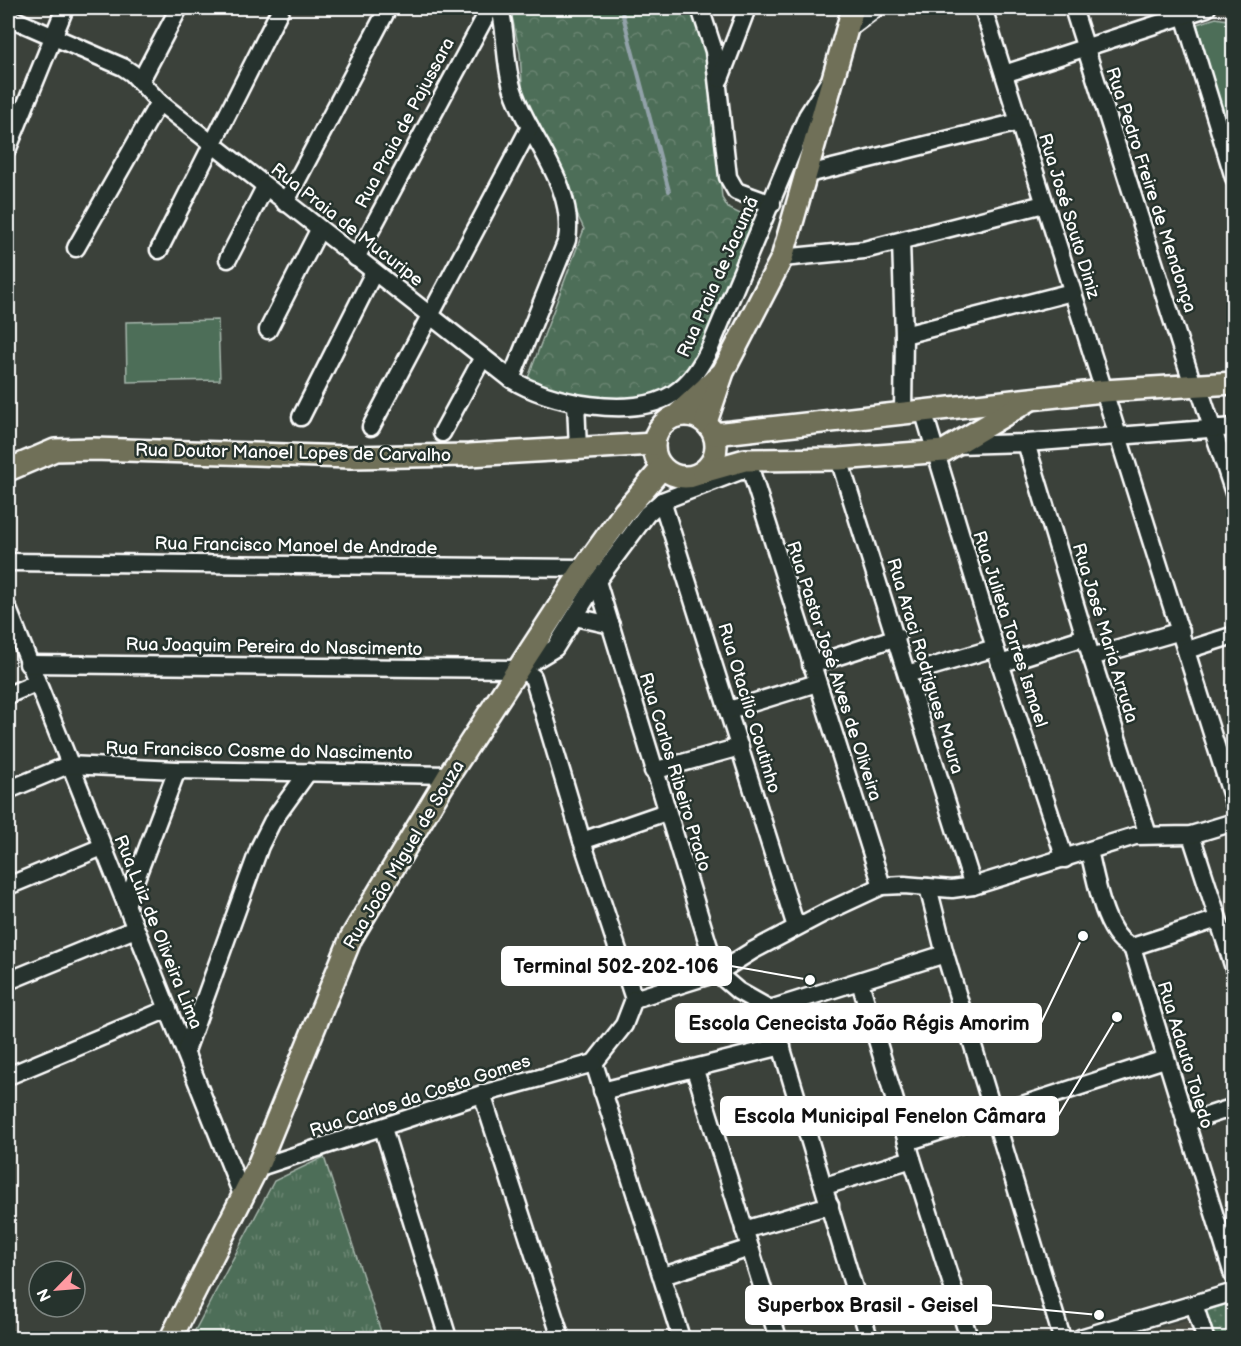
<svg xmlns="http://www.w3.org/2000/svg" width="1241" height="1346" font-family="'Balsamiq Sans',sans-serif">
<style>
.built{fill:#4a4b43}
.grass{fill:url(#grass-tufts);stroke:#a6b6ac;stroke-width:1.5}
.forest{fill:url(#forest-crowns);stroke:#a6b6ac;stroke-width:1.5}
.park{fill:url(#park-dots);stroke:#a6b6ac;stroke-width:1.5}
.pitch{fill:#4e6e58;stroke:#a6b6ac;stroke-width:1.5}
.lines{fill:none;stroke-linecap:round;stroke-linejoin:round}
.stream{stroke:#92a2a9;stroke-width:4}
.minor-casing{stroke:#fff;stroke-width:21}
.major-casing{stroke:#fff;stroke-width:26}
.minor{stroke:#26332d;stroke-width:16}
.major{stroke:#706f59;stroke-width:21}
.labels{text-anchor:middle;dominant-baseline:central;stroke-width:5;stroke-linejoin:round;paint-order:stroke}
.street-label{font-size:18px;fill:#fff;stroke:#26332d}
.leader{fill:none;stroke:#fff;stroke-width:2}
.callout-dot{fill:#fff;stroke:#26332d;stroke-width:2}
.callout{fill:#fff;stroke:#fff;stroke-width:2}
.callout-label{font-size:20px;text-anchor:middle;font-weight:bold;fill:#111}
</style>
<defs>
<pattern id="grass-tufts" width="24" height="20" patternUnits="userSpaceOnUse" patternTransform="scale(1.5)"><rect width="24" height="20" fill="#4e6e58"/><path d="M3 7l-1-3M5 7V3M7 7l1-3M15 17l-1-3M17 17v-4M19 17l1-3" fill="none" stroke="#698471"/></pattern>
<pattern id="forest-crowns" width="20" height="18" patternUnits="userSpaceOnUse" patternTransform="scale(1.5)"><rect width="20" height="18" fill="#4e6e58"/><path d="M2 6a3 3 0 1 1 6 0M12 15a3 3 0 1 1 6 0" fill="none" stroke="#698471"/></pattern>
<pattern id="park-dots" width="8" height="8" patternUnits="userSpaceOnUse" patternTransform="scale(1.5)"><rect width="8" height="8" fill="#4e6e58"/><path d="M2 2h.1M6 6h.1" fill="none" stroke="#698471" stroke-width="1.8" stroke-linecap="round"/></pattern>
</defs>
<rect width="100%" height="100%" fill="#3b413a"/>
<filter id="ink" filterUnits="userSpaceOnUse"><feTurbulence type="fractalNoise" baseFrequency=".0167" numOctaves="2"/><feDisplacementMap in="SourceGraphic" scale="12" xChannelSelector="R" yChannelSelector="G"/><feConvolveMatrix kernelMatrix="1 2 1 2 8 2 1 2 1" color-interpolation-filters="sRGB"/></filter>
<g filter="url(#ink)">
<path class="built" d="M1189,1319L1195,1338H1130Z"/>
<path class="grass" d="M324,1157L383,1338H191L274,1181Z"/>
<path class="forest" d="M510,8H696L708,52L722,198L728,208L759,223L674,400L651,408L525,386L584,229L523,99L520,53Z"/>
<path class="park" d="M1233,1302V1338H1215L1206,1311Z"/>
<g class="pitch">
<path d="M1216,18L1233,21V148L1197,24Z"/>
<path d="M218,320L220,380L127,382L126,322Z"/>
</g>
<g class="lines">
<path class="stream" d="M621,8L669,191"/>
<defs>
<g id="minor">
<path d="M500,8C507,34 504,64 513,90C529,139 576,185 567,240L511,379"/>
<path d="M700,8L714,51L728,177L736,191L772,204"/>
<path d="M983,8L1234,803"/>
<path d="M1073,8L1193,385"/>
<path d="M1184,15L1234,178"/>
<path d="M8,17L123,67L132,73L159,102L511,379C548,403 633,420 673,394C691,382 701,366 710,348L807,116L828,83"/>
<path d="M844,32L876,8"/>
<path d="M1004,74L1207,8"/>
<path d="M720,79L747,8"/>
<path d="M140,82L179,8"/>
<path d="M8,148L65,8"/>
<path d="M804,175L1019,122"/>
<path d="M285,203L388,8"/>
<path d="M901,241L904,335L903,412"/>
<path d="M76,248L159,102"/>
<path d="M159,250L281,8"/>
<path d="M356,258L490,8"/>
<path d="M782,258L864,250L1044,204"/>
<path d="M228,259L265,187"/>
<path d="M268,330L319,230"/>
<path d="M904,335L1072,292"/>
<path d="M1198,385L1234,493"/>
<path d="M576,403L578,449"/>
<path d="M923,410L995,648L1065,859"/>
<path d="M301,417L374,272"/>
<path d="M371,427L530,127"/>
<path d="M442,433L483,357"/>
<path d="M1026,443L1085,637L1148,835"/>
<path d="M956,445L1026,443L1234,427"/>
<path d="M839,459L973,886"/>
<path d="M750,468L882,886"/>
<path d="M662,501L796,927"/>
<path d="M8,562L584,568"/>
<path d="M597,581L717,973L738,991L770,1009L869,1338"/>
<path d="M8,609L243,1197"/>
<path d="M575,617L611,625"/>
<path d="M1187,650L1234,635"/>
<path d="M1091,657L1181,631"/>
<path d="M28,664L519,669L533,677L582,841L634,999"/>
<path d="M1000,664L1085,637"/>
<path d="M811,665L897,637"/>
<path d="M520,669L555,648L597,581L647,514L662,501L743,470"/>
<path d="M907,674L995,648"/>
<path d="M8,695L36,683"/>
<path d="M729,710L817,683"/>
<path d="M653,771L740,747"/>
<path d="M8,790L68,765L177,770L449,775"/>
<path d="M1191,835L1234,968"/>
<path d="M582,841L666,812"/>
<path d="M1089,851C1096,878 1104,937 1132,947L1218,919"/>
<path d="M8,886L102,847"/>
<path d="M928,887L945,954L1062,1338"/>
<path d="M126,905L177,770"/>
<path d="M1132,947L1234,1278"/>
<path d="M8,981L135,929"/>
<path d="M860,982L912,1159L969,1338"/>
<path d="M634,999L717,973L752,951L824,913L882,886L904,885L952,889L973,886L1135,836L1191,835L1234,822"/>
<path d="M770,1009L945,954"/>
<path d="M186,1051L260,846L272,822L308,772"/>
<path d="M594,1063L681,1338"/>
<path d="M594,1063L624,1025L634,999"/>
<path d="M695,1070L778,1338"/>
<path d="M8,1076L168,1009"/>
<path d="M602,1091L782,1046"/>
<path d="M482,1094L561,1338"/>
<path d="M1185,1123L1234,1107"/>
<path d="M383,1128L448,1338"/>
<path d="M907,1142L1165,1059"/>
<path d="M257,1168L482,1094L594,1063"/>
<path d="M825,1186L912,1159"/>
<path d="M744,1230L830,1205"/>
<path d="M663,1276L750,1248"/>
<path d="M1194,1304L1205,1338"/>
<path d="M1080,1338L1234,1292"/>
</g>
<g id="major">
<circle cx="685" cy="446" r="31"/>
<path d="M676,416L721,374"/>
<path d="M706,422L723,372L782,258L853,8"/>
<path d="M714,434L1103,391L1234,383"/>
<path d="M8,470L55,450L93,449L350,457L469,455L654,444"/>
<path d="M703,472L745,460L839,459L944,451L1028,401"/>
<path d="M171,1338L257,1168L351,938L449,775L584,568L625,511L662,468"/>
</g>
</defs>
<use href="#minor" class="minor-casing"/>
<use href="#major" class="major-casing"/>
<use href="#minor" class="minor"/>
<use href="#major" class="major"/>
</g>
</g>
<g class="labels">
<g class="street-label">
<text transform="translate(405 123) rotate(-62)">Rua Praia de Pajussara</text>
<text transform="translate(1151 190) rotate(72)">Rua Pedro Freire de Mendonça</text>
<text transform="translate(1069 216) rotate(73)">Rua José Souto Diniz</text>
<text transform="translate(347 225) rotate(38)">Rua Praia de Mucuripe</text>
<text transform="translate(718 277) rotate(-66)">Rua Praia de Jacumã</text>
<text transform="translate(293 453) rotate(1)">Rua Doutor Manoel Lopes de Carvalho</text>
<text transform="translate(296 546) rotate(1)">Rua Francisco Manoel de Andrade</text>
<text transform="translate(1010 629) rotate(72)">Rua Julieta Torres Ismael</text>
<text transform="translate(1105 633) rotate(73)">Rua José Maria Arruda</text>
<text transform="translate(274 647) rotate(1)">Rua Joaquim Pereira do Nascimento</text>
<text transform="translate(925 666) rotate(73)">Rua Araci Rodrigues Moura</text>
<text transform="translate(834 671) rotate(72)">Rua Pastor José Alves de Oliveira</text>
<text transform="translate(749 708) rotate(73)">Rua Otacílio Coutinho</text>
<text transform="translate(259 751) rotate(1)">Rua Francisco Cosme do Nascimento</text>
<text transform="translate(675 772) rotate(73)">Rua Carlos Ribeiro Prado</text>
<text transform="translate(404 855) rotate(-59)">Rua João Miguel de Souza</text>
<text transform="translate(158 932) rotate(68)">Rua Luiz de Oliveira Lima</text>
<text transform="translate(1185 1055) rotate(73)">Rua Adauto Toledo</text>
<text transform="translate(420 1096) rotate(-18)">Rua Carlos da Costa Gomes</text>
</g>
</g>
<path class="leader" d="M810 980L731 966M1083 936L1041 1023M1117 1017L1058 1116M1099 1315L991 1305"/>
<g class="callout-dot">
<circle cx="810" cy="980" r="6"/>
<circle cx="1083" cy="936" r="6"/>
<circle cx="1117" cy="1017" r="6"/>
<circle cx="1099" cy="1315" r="6"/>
</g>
<g class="callout">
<rect x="502" y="947" width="229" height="38" rx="6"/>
<rect x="676" y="1004" width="365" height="38" rx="6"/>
<rect x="721" y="1097" width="337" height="38" rx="6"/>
<rect x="746" y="1286" width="245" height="38" rx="6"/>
</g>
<g class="callout-label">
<text x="616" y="973">Terminal 502-202-106</text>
<text x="859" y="1030">Escola Cenecista João Régis Amorim</text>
<text x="890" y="1123">Escola Municipal Fenelon Câmara</text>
<text x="868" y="1312">Superbox Brasil - Geisel</text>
</g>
<rect width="1241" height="1346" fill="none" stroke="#26332d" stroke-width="30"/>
<rect x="15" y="15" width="1211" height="1316" fill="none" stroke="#fff" stroke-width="2" filter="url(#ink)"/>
<g transform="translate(57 1289) rotate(245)"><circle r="28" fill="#26332d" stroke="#7d8581" stroke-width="1.5"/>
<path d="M0-4.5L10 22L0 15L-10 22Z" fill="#ff9aa2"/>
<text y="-9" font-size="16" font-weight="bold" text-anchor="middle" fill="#ffffff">N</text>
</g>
</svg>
